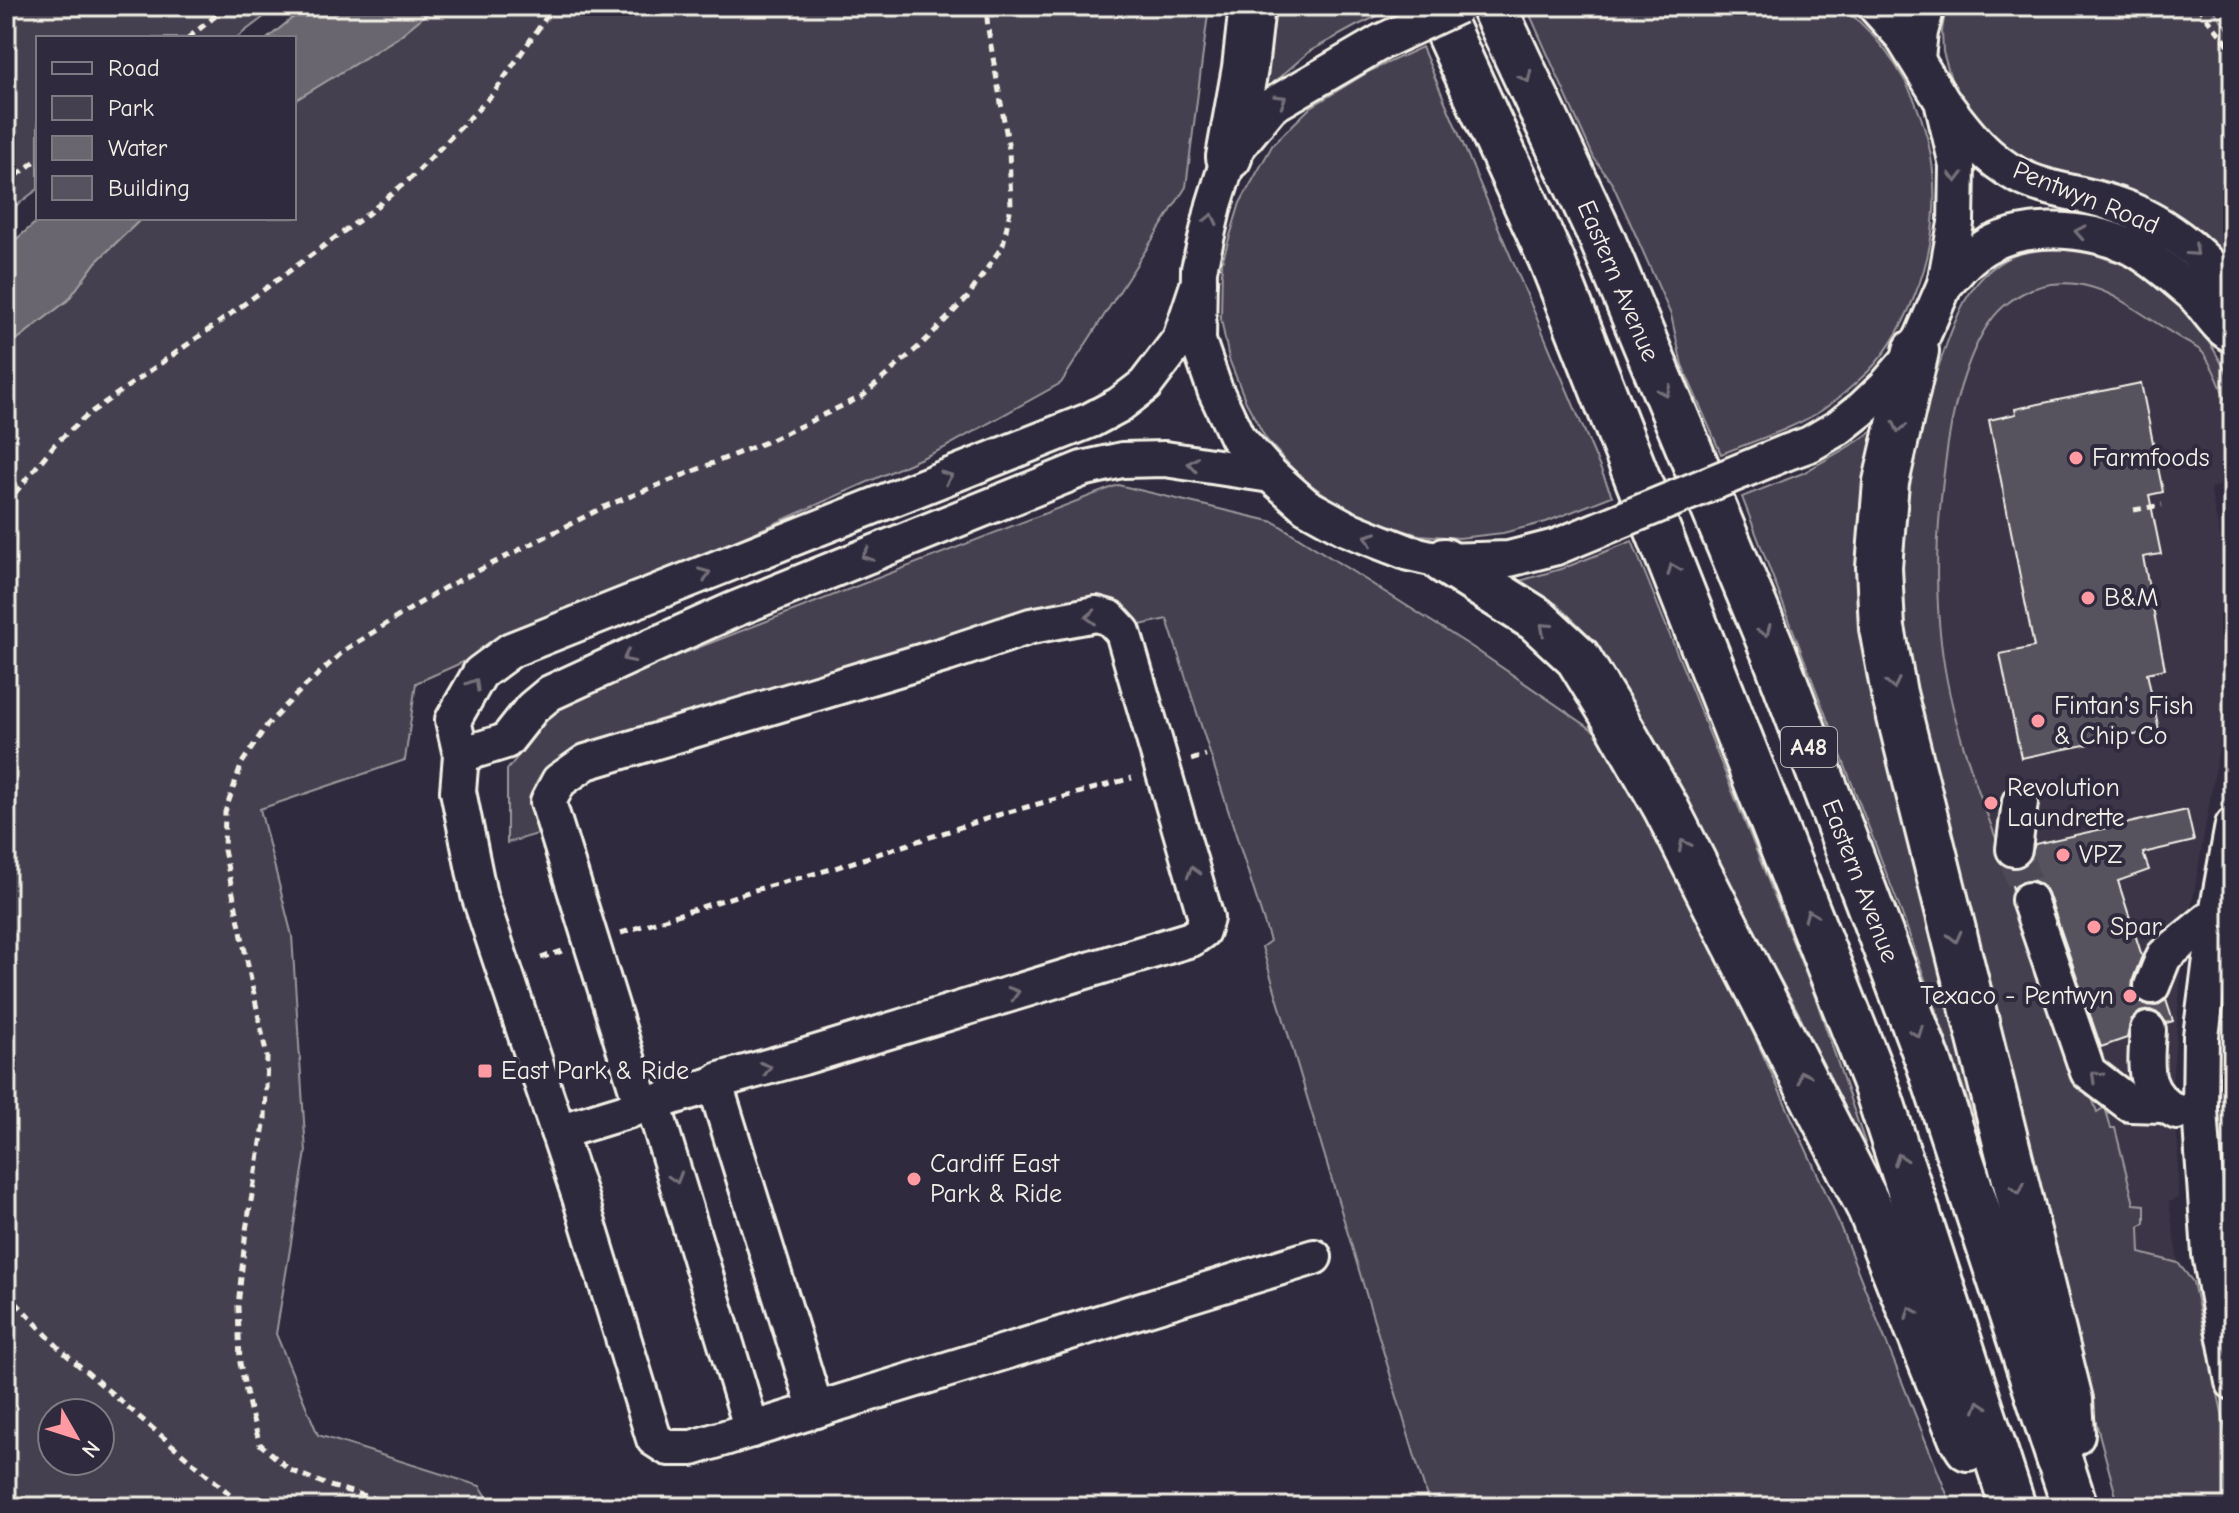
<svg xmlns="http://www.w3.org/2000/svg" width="2239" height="1513" font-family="'Comic Neue',sans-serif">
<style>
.built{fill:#3b3647}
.green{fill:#454050;stroke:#9c989c;stroke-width:2;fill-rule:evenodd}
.water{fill:#6a6670;stroke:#a19ea0;stroke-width:2}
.building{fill:#56525f;stroke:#f4f1e8;stroke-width:2}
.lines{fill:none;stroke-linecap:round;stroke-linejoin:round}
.minor-tunnel{stroke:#4d4857;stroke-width:34;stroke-dasharray:34 17;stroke-linecap:butt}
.minor-casing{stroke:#f4f1e8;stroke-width:40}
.highway-casing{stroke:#f4f1e8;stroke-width:50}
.path{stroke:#f4f1e8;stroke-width:5;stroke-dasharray:8 6;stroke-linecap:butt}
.minor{stroke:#2f2a3d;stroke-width:34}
.highway{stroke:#2f2a3d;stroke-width:44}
.minor-bridge-casing{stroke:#f4f1e8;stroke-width:40;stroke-linecap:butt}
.minor-bridge{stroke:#2f2a3d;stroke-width:34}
.oneway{stroke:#747079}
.poi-dot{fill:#ff9aa2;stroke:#2f2a3d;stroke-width:3}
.labels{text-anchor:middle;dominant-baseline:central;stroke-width:8;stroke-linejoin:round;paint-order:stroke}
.shield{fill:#2f2a3d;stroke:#b9b5b5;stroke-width:2}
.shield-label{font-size:24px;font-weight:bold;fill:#f4f1e8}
.street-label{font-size:26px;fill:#f4f1e8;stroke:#2f2a3d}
.poi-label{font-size:26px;fill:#f4f1e8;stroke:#2f2a3d;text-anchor:start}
</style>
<rect width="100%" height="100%" fill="#2f2a3d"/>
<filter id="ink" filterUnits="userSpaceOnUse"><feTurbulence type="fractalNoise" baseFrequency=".0125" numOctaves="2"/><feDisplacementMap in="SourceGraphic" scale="16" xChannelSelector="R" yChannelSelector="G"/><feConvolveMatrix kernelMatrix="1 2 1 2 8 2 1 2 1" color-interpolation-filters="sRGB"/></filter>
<g filter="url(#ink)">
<path class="built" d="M2089,266L2202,347L2226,392L2233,416V483L2210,488L2233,602V666L2182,963L2172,1085L2178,1147V1198L2169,1202L2178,1263L2140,1253L2134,1204L2115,1129L2111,1128L2105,1107L2097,1113L2092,1098L2087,1096L2018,904L2002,852L1970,766L1954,707L1941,645L1938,611L1935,566L1943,476L1955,403L1953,353L1978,306Z"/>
<g class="green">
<path d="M6,6H278L236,38H38V189L6,213Z"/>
<path d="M436,6H1209L1186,187L1061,383L942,449L416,683L405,760L260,809L292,936L306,1152L276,1334L318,1435L480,1486L494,1507H6V348L68,300L96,262L142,218H294V101L397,38ZM52,1413H100V1461H52Z"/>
<path d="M1276,6H1399L1356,26L1310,51L1264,91Z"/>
<path d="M1526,6H1841C1930,75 1957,192 1915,295C1903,326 1885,358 1859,380C1846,392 1831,405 1816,414C1787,431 1753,441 1721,454L1682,365L1671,315L1633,229L1613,185L1594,158Z"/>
<path d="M1946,6H2210L2233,35V274L2011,157L1955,93L1943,52L1942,31Z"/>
<path d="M1422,47L1612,496L1546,522L1503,533L1459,538L1420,535L1374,523L1342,506L1301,478L1266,439L1246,402L1229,359L1221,319L1222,262L1240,203L1273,144L1311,107L1370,71Z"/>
<path d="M2060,249L2093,254L2125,265L2163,290L2193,319L2214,350L2233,383V425C2226,400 2218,374 2203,353C2198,347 2189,344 2183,340C2162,327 2142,313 2122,301C2083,277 2039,276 2004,306C1972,333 1954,403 1948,443C1938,511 1933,574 1941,642C1949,714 1975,784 2001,851C2009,869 2012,889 2019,908C2042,971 2066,1033 2087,1096L2092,1098L2097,1112L2105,1107L2111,1128H2115L2134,1204L2145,1205V1223L2139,1227L2140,1253L2178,1263L2193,1282L2233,1462V1507H2119L2051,1257L1897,617C1899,562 1902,507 1912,453C1919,419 1931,386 1943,354C1956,317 1969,279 2006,259C2022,251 2042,250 2060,249Z"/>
<path d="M1886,421L1860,558L1867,677L1985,1116L1975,1121L1902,914L1742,497L1803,473L1858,441Z"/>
<path d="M1118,485L1274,522L1472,647L1603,737L1712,943L1832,1206L1952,1507H1430L1262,947L1270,941L1167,619L1136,626L1104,601L1078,599L574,752L541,833L507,843V770L563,700Z"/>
<path d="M1632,541L1817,1002L1865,1143L1860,1147L1798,1012L1597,643L1557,604L1516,582L1564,568Z"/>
</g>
<g class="water">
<path d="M307,6H436L397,38L294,101V38H268Z"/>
<path d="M41,218H142L96,262L68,300L6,348V248Z"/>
</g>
<g class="building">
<path d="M2141,383L2163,492L2149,495L2161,554L2143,557L2165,669L2147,673L2159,730L2021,758L2000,654L2034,647L1989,420L2016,414L2015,409Z"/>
<path d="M2187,810L2194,841L2143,853L2149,870L2118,881L2142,956L2133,979L2132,990L2137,999L2145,1005L2156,1006L2166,1000L2173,1021L2166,1023L2160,1014L2150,1010L2140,1012L2131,1020L2127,1038L2101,1047L2048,893L2041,884L2032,880L2022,881L2013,889L2007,867L2012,869L2021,868L2029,862L2035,844Z"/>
</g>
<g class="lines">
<path class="minor-tunnel" d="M2014,849L2029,900"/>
<defs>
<g id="minor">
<path d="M1381,42L1271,106L1229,157L1214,205L1199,269L1198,341L1215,390L1237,437L1271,475L1306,506L1346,528L1378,541L1409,553L1444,561L1509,559L1556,547"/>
<path d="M1917,58L1920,32L1927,6"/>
<path d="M1947,107C1968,135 1986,158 2017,175C2047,191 2080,192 2111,203C2160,218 2203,252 2233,293"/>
<path d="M1199,282L1180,339L1145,385L1119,405L1091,420L511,650L480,673L453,720L461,755L458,791L479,895L580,1197L654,1439L668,1448H692L1314,1257"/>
<path d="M1945,284C1954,276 1961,265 1970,258C2013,220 2085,226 2133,248C2154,259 2173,277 2191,292C2204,303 2219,331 2233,335"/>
<path d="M1785,453L1810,444L1839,427L1863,408L1885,387L1916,351L1945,284L1956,223L1957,165L1942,101L1902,36L1875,6"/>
<path d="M461,755L506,741L532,708L550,693L650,647L733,610L1082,469L1122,460L1165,459L1271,475"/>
<path d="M2233,825L2217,913L2201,1036L2200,1109L2210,1254L2233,1382"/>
<path d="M2014,849L2020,802"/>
<path d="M2029,900L2088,1072L2130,1104L2163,1105"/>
<path d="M2152,986L2164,956L2217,913L2229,914"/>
<path d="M2148,1030C2146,1065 2140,1093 2177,1112"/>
<path d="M715,1084L816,1410"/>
<path d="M653,1103L752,1430"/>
<path d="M558,1132L715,1084L720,1080L803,1057L1191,939L1202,931L1206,918L1123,632L1110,618L1096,614L1031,626L947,654L586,762L559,781L548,802L642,1106"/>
</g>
<g id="highway">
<path d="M1436,6L1552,261L1874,1080L2013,1507"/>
<path d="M1493,6L1602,239L1774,653L1929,1063L2075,1507"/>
<path d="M1229,157L1245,68L1252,6"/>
<path d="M1916,351L1886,482L1879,567L1882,628L1894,693L2070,1400L2072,1434"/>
<path d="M1444,561L1536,619L1578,658L1616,720L1666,808L1870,1209L1961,1437L1968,1448"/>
</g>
</defs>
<use href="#minor" class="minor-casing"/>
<use href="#highway" class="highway-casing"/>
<g class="path">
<path d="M2197,6L2233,50"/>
<path d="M188,38L228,6"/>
<path d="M6,184L38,159"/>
<path d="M6,504L55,444L87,415L214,326L365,216L412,177L493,94L554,6"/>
<path d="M2134,510L2162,505"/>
<path d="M1191,760L1206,755"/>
<path d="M621,933L751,891L835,868L998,815L1132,778"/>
<path d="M541,958L562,951"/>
<path d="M6,1292L62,1351L245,1507"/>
<path d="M405,1507L330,1486L290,1470L260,1444L250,1410L240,1363L238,1306L246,1230L265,1119L267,1057L224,850L225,812L242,763L267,725L302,689L346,649L444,588L606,506L771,440L863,396L923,343L967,298L1003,245L1011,206L1009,149L988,29L986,6"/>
</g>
<use href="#minor" class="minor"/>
<use href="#highway" class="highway"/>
<defs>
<g id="minor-bridge">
<path d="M1381,42L1458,6"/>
<path d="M1556,547L1785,453"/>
</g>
</defs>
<use href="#minor-bridge" class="minor-bridge-casing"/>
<use href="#minor-bridge" class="minor-bridge"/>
</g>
<defs><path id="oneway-chevron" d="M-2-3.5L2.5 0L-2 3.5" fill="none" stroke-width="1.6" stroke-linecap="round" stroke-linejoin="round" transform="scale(2)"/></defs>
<g class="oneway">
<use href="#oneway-chevron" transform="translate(1526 77) rotate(65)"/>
<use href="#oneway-chevron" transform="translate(1281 100) rotate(-32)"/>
<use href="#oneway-chevron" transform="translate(1956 177) rotate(90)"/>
<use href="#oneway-chevron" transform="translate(1211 219) rotate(-77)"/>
<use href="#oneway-chevron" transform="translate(2080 232) rotate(-170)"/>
<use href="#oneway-chevron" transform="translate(2194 251) rotate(42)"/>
<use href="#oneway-chevron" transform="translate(1665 391) rotate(67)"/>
<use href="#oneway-chevron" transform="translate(1899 427) rotate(103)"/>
<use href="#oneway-chevron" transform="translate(1193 464) rotate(-172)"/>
<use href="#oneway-chevron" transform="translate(947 477) rotate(-22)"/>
<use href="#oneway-chevron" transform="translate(1370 538) rotate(-158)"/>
<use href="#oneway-chevron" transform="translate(867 555) rotate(158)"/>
<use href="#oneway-chevron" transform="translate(1673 569) rotate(-112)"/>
<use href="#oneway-chevron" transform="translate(705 574) rotate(-22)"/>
<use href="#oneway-chevron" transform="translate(1091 617) rotate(178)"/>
<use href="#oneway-chevron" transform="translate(1545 628) rotate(-138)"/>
<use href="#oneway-chevron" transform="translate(1765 631) rotate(67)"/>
<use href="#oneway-chevron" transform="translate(628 657) rotate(154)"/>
<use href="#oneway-chevron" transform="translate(474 684) rotate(-59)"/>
<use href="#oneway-chevron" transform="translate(1893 684) rotate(78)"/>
<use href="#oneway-chevron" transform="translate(1684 845) rotate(-117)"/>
<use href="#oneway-chevron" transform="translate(1193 872) rotate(-106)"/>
<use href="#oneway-chevron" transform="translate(1810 915) rotate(-112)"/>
<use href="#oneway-chevron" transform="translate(1955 937) rotate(76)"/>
<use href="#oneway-chevron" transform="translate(1014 993) rotate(-17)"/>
<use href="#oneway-chevron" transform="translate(1917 1032) rotate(69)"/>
<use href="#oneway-chevron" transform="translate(766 1068) rotate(-16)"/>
<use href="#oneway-chevron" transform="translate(1803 1076) rotate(-117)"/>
<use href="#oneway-chevron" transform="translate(2096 1076) rotate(-136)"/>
<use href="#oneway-chevron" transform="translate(1900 1159) rotate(-108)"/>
<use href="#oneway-chevron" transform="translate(676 1178) rotate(73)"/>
<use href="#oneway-chevron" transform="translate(2018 1189) rotate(76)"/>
<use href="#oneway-chevron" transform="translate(1911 1312) rotate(-112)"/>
<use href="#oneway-chevron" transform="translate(1980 1406) rotate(-108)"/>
</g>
</g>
<g class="poi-dot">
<circle cx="2076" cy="458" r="8"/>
<circle cx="2088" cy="598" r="8"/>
<circle cx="2038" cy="721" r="8"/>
<circle cx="1991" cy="803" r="8"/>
<circle cx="2063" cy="855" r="8"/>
<circle cx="2094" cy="927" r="8"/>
<circle cx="2130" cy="996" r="8"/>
<rect x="477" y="1063" width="16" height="16" rx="4"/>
<circle cx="914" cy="1179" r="8"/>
</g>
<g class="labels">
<rect class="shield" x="1781" y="727" width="56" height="40" rx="6"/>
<g class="shield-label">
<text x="1809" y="747">A48</text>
</g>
<g class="street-label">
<text transform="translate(2086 198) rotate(22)">Pentwyn Road</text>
<text transform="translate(1618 281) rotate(67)">Eastern Avenue</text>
<text transform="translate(1860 881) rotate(69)">Eastern Avenue</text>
</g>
<g class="poi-label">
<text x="2092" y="458">Farmfoods</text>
<text x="2104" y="598">B&amp;M</text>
<text x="2054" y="706">Fintan's Fish<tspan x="2054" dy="30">&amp; Chip Co</tspan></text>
<text x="2007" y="788">Revolution<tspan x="2007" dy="30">Laundrette</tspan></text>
<text x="2079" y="855">VPZ</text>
<text x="2110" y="927">Spar</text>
<text x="2114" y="996" text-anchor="end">Texaco - Pentwyn</text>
<text x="501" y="1071">East Park &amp; Ride</text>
<text x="930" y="1164">Cardiff East<tspan x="930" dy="30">Park &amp; Ride</tspan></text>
</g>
</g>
<rect width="2239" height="1513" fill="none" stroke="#2f2a3d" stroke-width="32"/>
<rect x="16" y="16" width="2207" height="1481" fill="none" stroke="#f4f1e8" stroke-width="3" filter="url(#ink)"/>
<rect x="36" y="36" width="260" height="184" fill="#2f2a3d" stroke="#7e7a81" stroke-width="2"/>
<rect x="52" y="62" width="40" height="12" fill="#2f2a3d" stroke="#7e7a81" stroke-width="2"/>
<text x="108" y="76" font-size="24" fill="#f4f1e8">Road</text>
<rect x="52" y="96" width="40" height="24" fill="#454050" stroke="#7e7a81" stroke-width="2"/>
<text x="108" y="116" font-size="24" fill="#f4f1e8">Park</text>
<rect x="52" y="136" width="40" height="24" fill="#6a6670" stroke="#7e7a81" stroke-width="2"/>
<text x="108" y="156" font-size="24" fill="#f4f1e8">Water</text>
<rect x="52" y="176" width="40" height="24" fill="#56525f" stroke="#7e7a81" stroke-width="2"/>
<text x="108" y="196" font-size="24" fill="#f4f1e8">Building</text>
<g transform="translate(76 1437) rotate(129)"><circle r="38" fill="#2f2a3d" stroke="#7e7a81" stroke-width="2"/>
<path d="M0-6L14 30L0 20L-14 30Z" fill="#ff9aa2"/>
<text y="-12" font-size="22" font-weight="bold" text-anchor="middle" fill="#f4f1e8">N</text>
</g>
</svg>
